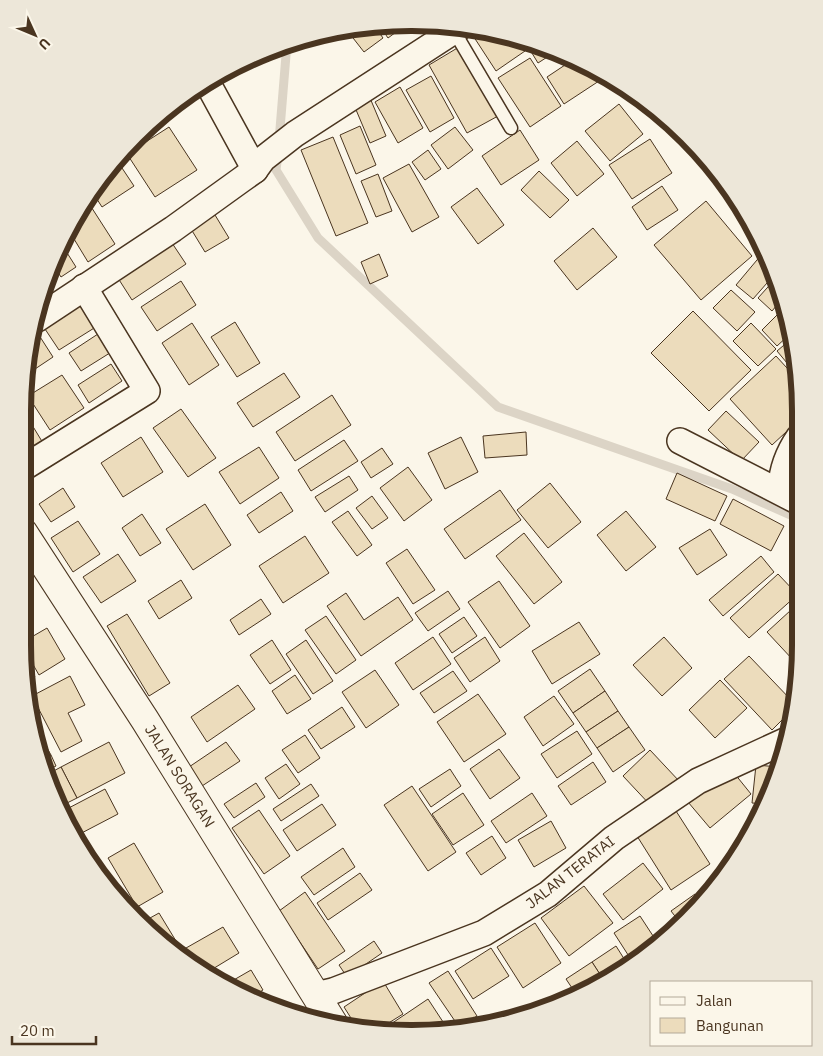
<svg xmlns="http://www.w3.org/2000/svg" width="823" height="1056" font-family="'IBM Plex Sans',sans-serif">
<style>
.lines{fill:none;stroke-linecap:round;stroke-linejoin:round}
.stream{stroke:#dcd4c6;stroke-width:9}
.building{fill:#ecdcbc;stroke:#4a3520}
.lane-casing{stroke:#4a3520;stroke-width:15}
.street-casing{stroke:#4a3520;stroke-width:28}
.secondary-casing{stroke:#4a3520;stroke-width:30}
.lane{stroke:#fbf6e9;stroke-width:12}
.street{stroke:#fbf6e9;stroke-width:25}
.secondary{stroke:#fbf6e9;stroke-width:28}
.labels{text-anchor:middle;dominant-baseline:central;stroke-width:4;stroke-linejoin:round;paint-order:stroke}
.street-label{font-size:15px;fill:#4a3520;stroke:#fbf6e9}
.rim{fill:none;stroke:#4a3520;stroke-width:6}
</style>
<rect width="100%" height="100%" fill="#fbf6e9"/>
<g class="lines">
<g class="stream">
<path d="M279,141L287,43"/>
<path d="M278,154L276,170L318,238L498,407L732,489L797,518"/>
</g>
</g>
<g class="building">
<path d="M407,24L388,38L379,25Z"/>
<path d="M374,25L383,38L364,52L346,29L360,26Z"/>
<path d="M468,28L516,37L525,51L496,71Z"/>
<path d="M524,40L555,52L538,63Z"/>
<path d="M459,47L498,116L467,133L429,65Z"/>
<path d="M530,58L561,106L530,127L498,78Z"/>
<path d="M574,59L589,66L599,81L564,104L547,77Z"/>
<path d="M431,76L454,118L430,132L406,90Z"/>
<path d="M400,87L423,128L398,143L375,102Z"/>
<path d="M370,98L386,136L370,143L354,105Z"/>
<path d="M619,104L643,134L610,161L585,131Z"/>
<path d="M360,126L376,165L356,174L340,135Z"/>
<path d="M169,127L197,170L155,197L127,154Z"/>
<path d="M455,127L473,150L448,169L431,145Z"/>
<path d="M520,130L539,160L501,185L482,156Z"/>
<path d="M333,137L368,223L336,236L301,150Z"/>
<path d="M650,139L672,173L632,199L609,165Z"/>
<path d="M577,141L604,174L577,196L551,163Z"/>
<path d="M428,150L441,169L425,180L412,162Z"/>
<path d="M409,164L439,217L412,232L383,178Z"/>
<path d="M120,165L134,186L102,207L93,193L102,177Z"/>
<path d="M539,171L569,200L550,218L521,190Z"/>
<path d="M378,174L392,211L376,217L361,181Z"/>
<path d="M662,186L678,210L647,230L632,207Z"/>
<path d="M477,188L504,225L478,244L451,207Z"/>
<path d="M706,201L752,256L701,300L654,245Z"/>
<path d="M88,202L115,244L88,262L71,234Z"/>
<path d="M215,215L229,238L205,252L191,229Z"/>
<path d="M593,228L617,257L577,290L554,261Z"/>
<path d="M170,240L186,264L132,300L116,275Z"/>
<path d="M64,248L76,267L61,277L54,266Z"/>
<path d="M379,254L388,276L370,284L361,262Z"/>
<path d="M762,254L767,257L774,275L753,299L736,285Z"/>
<path d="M776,278L780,287L782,299L772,311L758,298Z"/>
<path d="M181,281L196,305L157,331L141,307Z"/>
<path d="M731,290L755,312L737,331L713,308Z"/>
<path d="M81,297L99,325L59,350L41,323Z"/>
<path d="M784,308L789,335L777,346L762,330Z"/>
<path d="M693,311L751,370L709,411L651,353Z"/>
<path d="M235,322L260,363L237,377L211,337Z"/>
<path d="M192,323L219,365L189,385L162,343Z"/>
<path d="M751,323L776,349L758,366L733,341Z"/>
<path d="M35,329L53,357L26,375Z"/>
<path d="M101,332L113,351L81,371L69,353Z"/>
<path d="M790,340L797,375L777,351Z"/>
<path d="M776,356L798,380L800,386L799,420L772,445L730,399Z"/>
<path d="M111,364L122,381L89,403L78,385Z"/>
<path d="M284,373L300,397L253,427L237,403Z"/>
<path d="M62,375L84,408L50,430L28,396Z"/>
<path d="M332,395L351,425L295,461L276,432Z"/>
<path d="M181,409L216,458L188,477L153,428Z"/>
<path d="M726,411L759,442L741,461L708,430Z"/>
<path d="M29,420L43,443L23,456V424Z"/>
<path d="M526,432L527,455L485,458L483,436Z"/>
<path d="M141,437L163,472L123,497L101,463Z"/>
<path d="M461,437L478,472L445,489L428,453Z"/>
<path d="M344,440L358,461L311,491L298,470Z"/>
<path d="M259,447L279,478L240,504L219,472Z"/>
<path d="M382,448L393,464L371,478L361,462Z"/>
<path d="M408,467L432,500L404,521L380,488Z"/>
<path d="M677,473L727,496L715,521L666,499Z"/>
<path d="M349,476L358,490L325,512L315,497Z"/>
<path d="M550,483L581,522L548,548L517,510Z"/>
<path d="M63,488L75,507L51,522L39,504Z"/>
<path d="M500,490L521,520L465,559L444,529Z"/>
<path d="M281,492L293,511L259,533L247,515Z"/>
<path d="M372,496L388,518L372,529L356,508Z"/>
<path d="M733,499L784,526L771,551L720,524Z"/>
<path d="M205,504L231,545L193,570L166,529Z"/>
<path d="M348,511L372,545L357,556L332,522Z"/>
<path d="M626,511L656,547L626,571L597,535Z"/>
<path d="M142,514L161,543L140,556L122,528Z"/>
<path d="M78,521L100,554L73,572L51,538Z"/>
<path d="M710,529L727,555L697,575L679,548Z"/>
<path d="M524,533L562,582L534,604L496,556Z"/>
<path d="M305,536L329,573L283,603L259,566Z"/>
<path d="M407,549L435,590L413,604L386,563Z"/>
<path d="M118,554L136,581L101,603L83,577Z"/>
<path d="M761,556L774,572L723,616L709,600Z"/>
<path d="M778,574L796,593V596L749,638L730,618Z"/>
<path d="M181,580L192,598L159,619L148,601Z"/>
<path d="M499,581L530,626L500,648L468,602Z"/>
<path d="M448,591L460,609L428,631L415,613Z"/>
<path d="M346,593L364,620L398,597L413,620L361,656L327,606Z"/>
<path d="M261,599L271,614L239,635L230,620Z"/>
<path d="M791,610L795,615L794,661L767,632Z"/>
<path d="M127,614L170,683L149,696L107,626Z"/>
<path d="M326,616L356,660L336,674L305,630Z"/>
<path d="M464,617L477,636L452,653L439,634Z"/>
<path d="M579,622L600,654L552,684L532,651Z"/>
<path d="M47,628L65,659L39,675L23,647V642Z"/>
<path d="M433,637L451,664L413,690L395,663Z"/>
<path d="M485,637L500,661L470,682L454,658Z"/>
<path d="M664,637L692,668L662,696L633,665Z"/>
<path d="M272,640L291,670L270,684L250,655Z"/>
<path d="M306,640L333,681L313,694L286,654Z"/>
<path d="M749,656L793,702V709L772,730L724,679Z"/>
<path d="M24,659L35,677L27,681Z"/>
<path d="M590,669L605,691L573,713L558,691Z"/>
<path d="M375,670L399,705L366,728L342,692Z"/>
<path d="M453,671L467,691L434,713L420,693Z"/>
<path d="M295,675L311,699L287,714L272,691Z"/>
<path d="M70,676L85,705L68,713L82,741L61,752L32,696Z"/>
<path d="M720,680L747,708L715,738L689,710Z"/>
<path d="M238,685L255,709L207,742L191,717Z"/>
<path d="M605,691L618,711L586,732L573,713Z"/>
<path d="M478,694L506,734L464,762L437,722Z"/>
<path d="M554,696L574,724L543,746L524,717Z"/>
<path d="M30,703L40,722L33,726Z"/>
<path d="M342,707L355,727L321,749L308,730Z"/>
<path d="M618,711L629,727L597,748L586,732Z"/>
<path d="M36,727L43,741L36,745L34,729Z"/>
<path d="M629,727L645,750L613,772L597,748Z"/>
<path d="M577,731L592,754L557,778L541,754Z"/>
<path d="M305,735L320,758L298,773L282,750Z"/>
<path d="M43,741L51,755L42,760L36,745Z"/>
<path d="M109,742L125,773L77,798L61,767Z"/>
<path d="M226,742L240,761L202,786L189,767Z"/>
<path d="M499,749L520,778L490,799L470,769Z"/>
<path d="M650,750L680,782L653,808L623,776Z"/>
<path d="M51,755L56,766L46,771L42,760Z"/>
<path d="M593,762L606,782L571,805L558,786Z"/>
<path d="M286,764L300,784L279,799L265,778Z"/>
<path d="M756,765L779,767L771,793L765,804L752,803Z"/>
<path d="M61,767L77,798L61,806L48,774Z"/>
<path d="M730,768L751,794L710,828L688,802Z"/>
<path d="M450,769L461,786L431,807L419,789Z"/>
<path d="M256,783L265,797L234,818L224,804Z"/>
<path d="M311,784L319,796L281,821L273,809Z"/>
<path d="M412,786L456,852L428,871L384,805Z"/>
<path d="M105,789L118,814L74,837L63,811Z"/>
<path d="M463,793L484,825L453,845L432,814Z"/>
<path d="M532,793L547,816L506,843L491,821Z"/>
<path d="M322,804L336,825L297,851L283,830Z"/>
<path d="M259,810L290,856L264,874L232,828Z"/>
<path d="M676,811L710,864L671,890L637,836Z"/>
<path d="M551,821L566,848L534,867L518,840Z"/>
<path d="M492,836L506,858L481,875L466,853Z"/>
<path d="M134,843L163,892L137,907L108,858Z"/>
<path d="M343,848L355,867L314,895L301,877Z"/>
<path d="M735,860V861L712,888L708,884Z"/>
<path d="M643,863L663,889L623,920L603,894Z"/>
<path d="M360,873L372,890L328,920L317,903Z"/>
<path d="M584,886L613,923L569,956L541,918Z"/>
<path d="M305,892L345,951L318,969L279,911Z"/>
<path d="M695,894L701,902L686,920L681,924L671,911Z"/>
<path d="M159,913L176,941L169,945L141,923Z"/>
<path d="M640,916L657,942L632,961L614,933Z"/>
<path d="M535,923L561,963L523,988L497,947Z"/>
<path d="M223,927L239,953L206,973L180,953L179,952Z"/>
<path d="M374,941L382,953L347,977L339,965Z"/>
<path d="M616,946L628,965L605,982L592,962Z"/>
<path d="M491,948L509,976L473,999L455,971Z"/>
<path d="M592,962L605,982L576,994L566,979Z"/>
<path d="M251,970L263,990L253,996L225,985Z"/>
<path d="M448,971L477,1016L459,1027L429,983Z"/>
<path d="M383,981L403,1014L379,1029L356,1026L344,1007Z"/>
<path d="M428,999L447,1028L444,1029L412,1033L382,1030Z"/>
</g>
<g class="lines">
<defs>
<path id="lane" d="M454,31L511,128"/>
<g id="street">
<path d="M207,82L255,170"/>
<path d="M37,319L173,229L241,180L255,170L263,159L295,134L460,27"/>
<path d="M680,441L797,501"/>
<path d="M23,468L147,391L84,287"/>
<path d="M796,500L781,487C782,468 788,453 799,437"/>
<path d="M316,995L333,991L484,933L548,894L614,838L698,781L787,740"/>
</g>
<path id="secondary" d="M23,532L145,720L333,1023"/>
</defs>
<use href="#lane" class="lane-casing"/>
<use href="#street" class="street-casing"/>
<use href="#secondary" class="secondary-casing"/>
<use href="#lane" class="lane"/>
<use href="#street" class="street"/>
<use href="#secondary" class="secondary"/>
</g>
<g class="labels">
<g class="street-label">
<text transform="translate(180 776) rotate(58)">JALAN SORAGAN</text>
<text transform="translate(570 872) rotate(-38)">JALAN TERATAI</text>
</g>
</g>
<path d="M0 0H823V1056H0ZM411 31H412A380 380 0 0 1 792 411V645A380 380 0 0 1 412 1025H411A380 380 0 0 1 31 645V411A380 380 0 0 1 411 31Z" fill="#ede7d9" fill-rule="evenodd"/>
<path class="rim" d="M411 31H412A380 380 0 0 1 792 411V645A380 380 0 0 1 412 1025H411A380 380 0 0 1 31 645V411A380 380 0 0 1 411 31Z"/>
<rect x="650" y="981" width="162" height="65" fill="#fbf6e9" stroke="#b4a999"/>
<rect x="660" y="997" width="25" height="8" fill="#fbf6e9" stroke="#b4a999"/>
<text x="696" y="1006" font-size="15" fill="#4a3520">Jalan</text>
<rect x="660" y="1018" width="25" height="15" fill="#ecdcbc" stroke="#b4a999"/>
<text x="696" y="1031" font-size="15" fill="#4a3520">Bangunan</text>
<g transform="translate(35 35) rotate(134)" stroke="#fbf6e9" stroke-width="4" paint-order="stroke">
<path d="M0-4L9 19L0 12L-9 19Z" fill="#4a3520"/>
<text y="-8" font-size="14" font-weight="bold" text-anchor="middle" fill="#4a3520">U</text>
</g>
<path d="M12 1036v8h84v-8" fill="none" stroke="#4a3520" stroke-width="2.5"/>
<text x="20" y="1036" font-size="15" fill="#4a3520" stroke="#fbf6e9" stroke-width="4" paint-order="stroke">20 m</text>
</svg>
